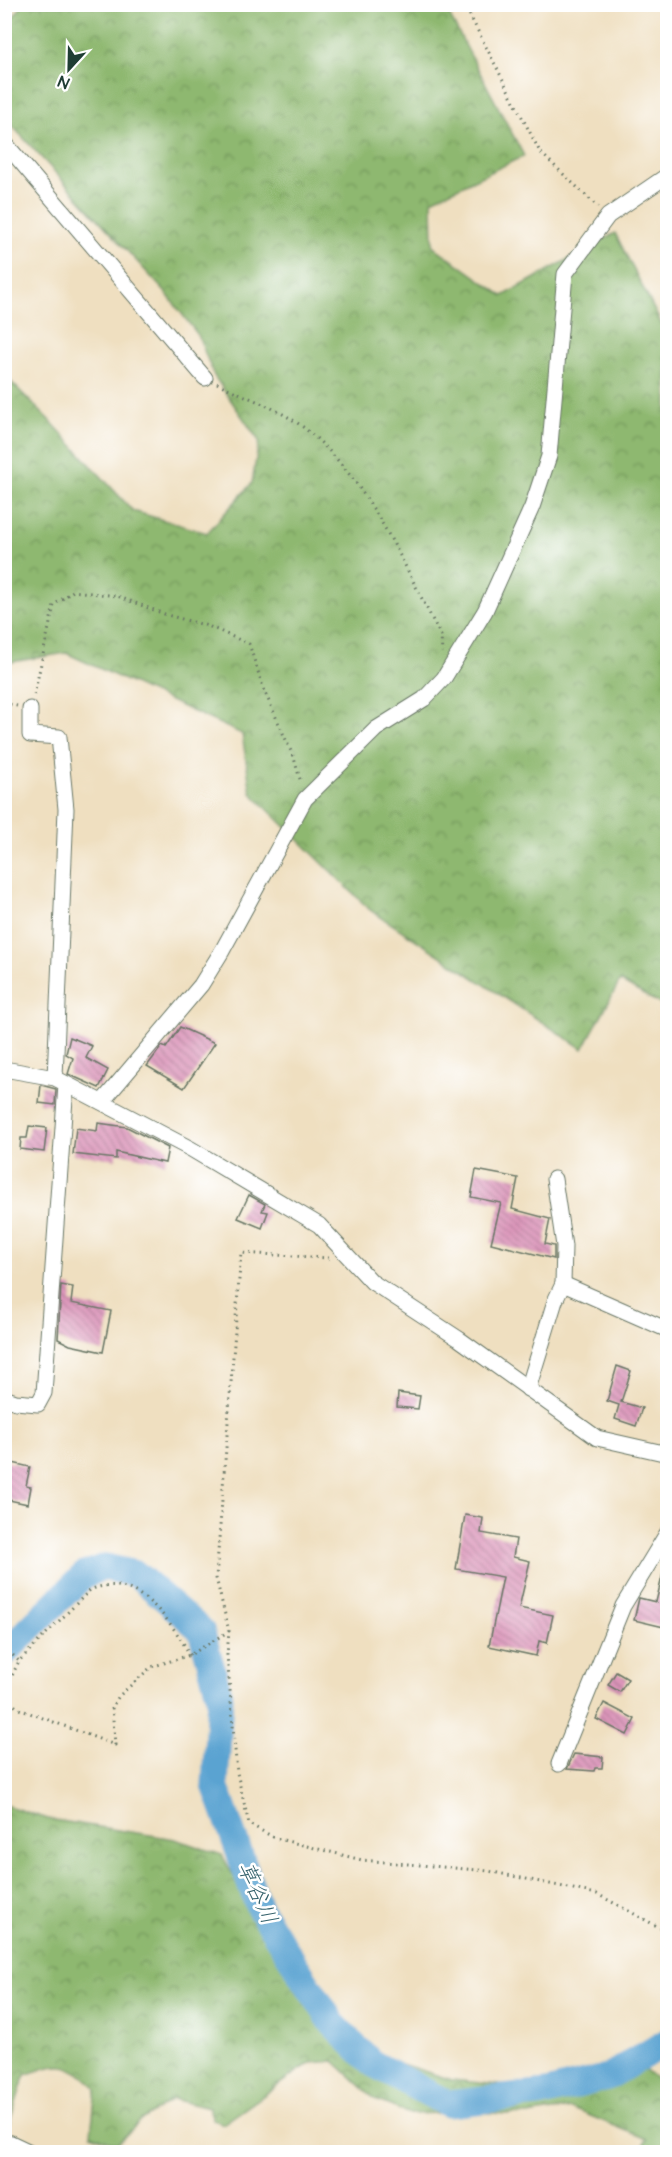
<svg xmlns="http://www.w3.org/2000/svg" width="672" height="2157" font-family="'Architects Daughter','Klee One',sans-serif">
<style>
.forest{fill:url(#forest-crowns);stroke:#567a52;stroke-width:1.5}
.lines{fill:none;stroke-linecap:round;stroke-linejoin:round}
.river{stroke:#5aa3d1;stroke-width:27}
.building{fill:url(#building-back-hatch)}
.minor-casing{stroke:#687665;stroke-width:17}
.path{stroke:#687665;stroke-width:3;stroke-dasharray:1.5 4.5;stroke-linecap:butt}
.minor{stroke:#fff;stroke-width:15}
.labels{text-anchor:middle;dominant-baseline:central;stroke-width:5;stroke-linejoin:round;paint-order:stroke}
.water-label{font-size:22px;font-style:italic;fill:#34616b;stroke:#fff}
</style>
<defs>
<pattern id="forest-crowns" width="20" height="18" patternUnits="userSpaceOnUse" patternTransform="scale(1.5)"><rect width="20" height="18" fill="#8eb86f"/><path d="M2 6a3 3 0 1 1 6 0M12 15a3 3 0 1 1 6 0" fill="none" stroke="#73975c"/></pattern>
<pattern id="building-back-hatch" width="6" height="6" patternUnits="userSpaceOnUse" patternTransform="scale(1.5)"><rect width="6" height="6" fill="#dc95ba"/><path d="M-1 5l2 2M0 0l6 6M5-1l2 2" fill="none" stroke="#b27b98"/></pattern>
</defs>
<rect width="100%" height="100%" fill="#fff"/>
<filter id="ink" filterUnits="userSpaceOnUse"><feTurbulence type="fractalNoise" baseFrequency=".0167" numOctaves="2"/><feDisplacementMap in="SourceGraphic" scale="12" xChannelSelector="R" yChannelSelector="G"/><feConvolveMatrix kernelMatrix="1 2 1 2 8 2 1 2 1" color-interpolation-filters="sRGB"/></filter>
<filter id="wash" filterUnits="userSpaceOnUse"><feTurbulence type="fractalNoise" baseFrequency=".008" numOctaves="4" result="noise"/><feDisplacementMap in="SourceGraphic" scale="24" xChannelSelector="R" yChannelSelector="G"/><feGaussianBlur stdDeviation="1.35" result="paint"/><feColorMatrix in="noise" values="0 0 0 0 0 0 0 0 0 0 0 0 0 0 0 0 0 1.4 0 .05"/><feComposite in="paint" operator="in"/></filter>
<g filter="url(#wash)">
<rect width="100%" height="100%" fill="#efdfc0"/>
<g class="forest">
<path d="M23,5H444L524,156L432,200L433,246L503,296L615,233L667,335V1008L620,981L583,1049L370,910L251,793L242,734L66,653L5,663V376L54,425L133,511L207,533L252,483L259,441L214,376L198,335L166,293L5,118V27Z"/>
<path d="M5,1805L48,1819L175,1839L222,1855L285,1969L373,2055L452,2080L528,2088L592,2074L630,2057L667,2088V2152H639L647,2139L571,2108L528,2115L474,2112L410,2114L376,2100L334,2061L311,2063L301,2069L223,2124L213,2119L209,2108L173,2099L141,2120L117,2144L91,2134L96,2088C67,2060 61,2062 25,2075L5,2136Z"/>
</g>
<g class="lines">
<path class="river" d="M4,1654L84,1575L105,1567L136,1574L201,1630L220,1698L215,1785L259,1908L333,2024L372,2063L448,2104L547,2093L608,2077L668,2041"/>
</g>
<g id="blocks">
<g class="building">
<path d="M180,1027L215,1043L184,1088L147,1066L162,1046L166,1048Z"/>
<path d="M70,1037L92,1046L86,1058L108,1070L99,1088L68,1074L73,1058L66,1054Z"/>
<path d="M41,1085L56,1089L55,1105L39,1103Z"/>
<path d="M98,1123L127,1127L168,1148L165,1163L116,1152V1159L73,1154L76,1128L97,1131Z"/>
<path d="M29,1126L47,1128L44,1152L20,1149L21,1138H27Z"/>
<path d="M476,1170L518,1178L512,1209L550,1219L545,1244L554,1246V1259L491,1243L501,1203L471,1197Z"/>
<path d="M249,1195L265,1204L262,1211L268,1212L262,1228L238,1218Z"/>
<path d="M61,1285L73,1287L71,1303L111,1311L103,1352L70,1345L58,1339Z"/>
<path d="M617,1366L631,1371L621,1402L642,1408L636,1426L615,1419L619,1405L607,1401Z"/>
<path d="M398,1393L420,1396L418,1409L397,1407Z"/>
<path d="M4,1461L30,1467L26,1486L31,1487L28,1504L4,1499Z"/>
<path d="M465,1515L483,1518L481,1533L516,1539L513,1557L530,1561L519,1608L553,1615L547,1643L539,1641L536,1656L489,1646L503,1577L456,1569Z"/>
<path d="M663,1573H668V1628L634,1620L639,1598L656,1602Z"/>
<path d="M616,1672L628,1679L620,1692L608,1685Z"/>
<path d="M604,1703L635,1719L627,1735L596,1719Z"/>
<path d="M574,1754L603,1757L602,1768H595L594,1771L567,1769Z"/>
</g>
</g>
</g>
<g filter="url(#ink)">
<use href="#blocks" fill-opacity="0" stroke="#687665" stroke-width="1.5"/>
<g class="lines">
<defs>
<g id="minor">
<path d="M4,142L205,378"/>
<path d="M30,709V735L59,737L66,809L55,1078"/>
<path d="M4,1069L55,1078L191,1149L319,1225L372,1282L459,1339L597,1438L668,1454"/>
<path d="M102,1102L201,985L222,951L305,799L376,729L424,699L444,678L485,611L532,507L549,456L565,274L608,216L668,175"/>
<path d="M563,1284L668,1330"/>
<path d="M528,1389L555,1301L563,1284L564,1246L554,1179"/>
<path d="M4,1398L16,1402L38,1404L44,1393L66,1085"/>
<path d="M559,1764L623,1606L668,1532"/>
<path d="M4,2150L11,2143L30,2152"/>
</g>
</defs>
<use href="#minor" class="minor-casing"/>
<g class="path">
<path d="M464,4L540,152L598,207"/>
<path d="M217,383C245,397 278,408 303,427C369,479 403,564 441,636L442,653"/>
<path d="M34,695L54,605L73,591L117,596L167,615L208,626L249,644L264,690L294,758L301,783"/>
<path d="M4,703L17,706"/>
<path d="M329,1258L241,1253L216,1578L229,1631L227,1655L237,1773L249,1824L275,1838L362,1860L489,1871L597,1894L668,1932"/>
<path d="M4,1647L19,1661"/>
<path d="M190,1655C171,1620 135,1570 90,1590L19,1661L7,1686L9,1701L19,1709L115,1745L112,1707L119,1696L151,1667L190,1655L229,1631"/>
</g>
<use href="#minor" class="minor"/>
</g>
</g>
<g class="labels">
<g class="water-label">
<text transform="translate(257 1893) rotate(66)">草谷川</text>
</g>
</g>
<rect width="672" height="2157" fill="none" stroke="#fff" stroke-width="24"/>
<g transform="translate(69 69) rotate(202)" stroke="#ffffff" stroke-width="4.5" paint-order="stroke">
<path d="M0-4.5L10 22L0 15L-10 22Z" fill="#1f3d34"/>
<text y="-9" font-size="16" font-weight="bold" text-anchor="middle" fill="#1f3d34">N</text>
</g>
</svg>
